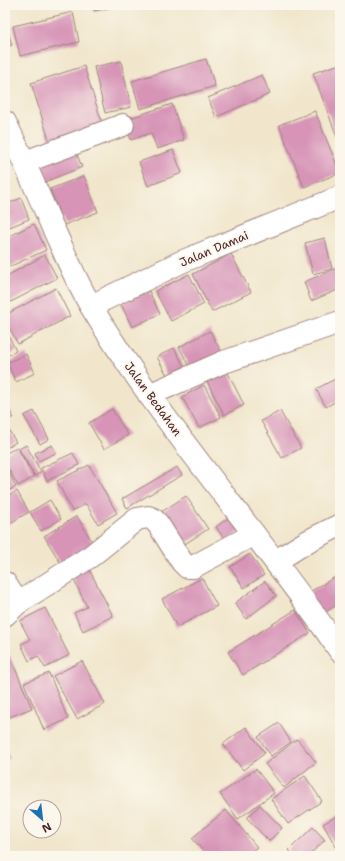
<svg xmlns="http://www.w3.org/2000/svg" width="345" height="861" font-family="'Shantell Sans',sans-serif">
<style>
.building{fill:#d794b7}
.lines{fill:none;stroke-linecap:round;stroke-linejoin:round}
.minor-casing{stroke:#9e827c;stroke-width:24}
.minor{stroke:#fff;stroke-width:22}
.labels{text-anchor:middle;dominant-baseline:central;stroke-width:4;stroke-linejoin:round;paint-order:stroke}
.street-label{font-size:12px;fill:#4a1f2b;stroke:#fbf7ec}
</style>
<rect width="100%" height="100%" fill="#fbf7ec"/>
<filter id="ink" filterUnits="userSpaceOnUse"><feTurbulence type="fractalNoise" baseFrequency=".025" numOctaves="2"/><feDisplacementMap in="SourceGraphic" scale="8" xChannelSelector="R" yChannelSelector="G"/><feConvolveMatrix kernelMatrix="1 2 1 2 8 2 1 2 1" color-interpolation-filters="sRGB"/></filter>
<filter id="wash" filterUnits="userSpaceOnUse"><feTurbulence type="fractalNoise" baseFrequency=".012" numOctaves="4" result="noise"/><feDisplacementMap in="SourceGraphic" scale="16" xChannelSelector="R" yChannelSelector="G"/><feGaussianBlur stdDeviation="0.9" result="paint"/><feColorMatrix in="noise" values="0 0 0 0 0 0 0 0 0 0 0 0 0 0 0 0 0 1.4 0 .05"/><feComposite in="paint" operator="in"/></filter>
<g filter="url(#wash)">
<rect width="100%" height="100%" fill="#f1e6cc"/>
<g id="blocks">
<g class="building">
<path d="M93,5H118V6L94,11Z"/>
<path d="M73,12L79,42L20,56L13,26Z"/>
<path d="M5,27H7L12,45L5,47Z"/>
<path d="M206,59L215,86L140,109L132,81Z"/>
<path d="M121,61L131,107L105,113L94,67Z"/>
<path d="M340,64V145L313,73Z"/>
<path d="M84,66L103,126L50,143L31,83Z"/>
<path d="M262,75L270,94L216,117L208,98Z"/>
<path d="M172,104L184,140L157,149L151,133L131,140L124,120Z"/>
<path d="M315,111L340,173L304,187L279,125Z"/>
<path d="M73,145L82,167L42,183L33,162Z"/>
<path d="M173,150L182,173L148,186L139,162Z"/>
<path d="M84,176L98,212L64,225L50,189Z"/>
<path d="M21,198L29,219L5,229V205Z"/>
<path d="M34,224L46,250L9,267L5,258V238Z"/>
<path d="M325,238L332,269L313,274L305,243Z"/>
<path d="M231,254L251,292L212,312L193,274Z"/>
<path d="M45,255L57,278L5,305V277Z"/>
<path d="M340,267V289L311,301L304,282Z"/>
<path d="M189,274L204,304L171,321L155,291Z"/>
<path d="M56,288L70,316L18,344L5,320V315Z"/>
<path d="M149,291L160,314L132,327L121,304Z"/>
<path d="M210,331L222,353L191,370L179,347Z"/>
<path d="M7,332L16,351L5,357V333Z"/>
<path d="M174,348L184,366L167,375L157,357Z"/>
<path d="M26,354L35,373L16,382L7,363Z"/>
<path d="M227,371L244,405L224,415L207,381Z"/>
<path d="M339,377L340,380V399L326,407L316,389Z"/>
<path d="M204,385L221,417L199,428L182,397Z"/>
<path d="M5,403L13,417L5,422Z"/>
<path d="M112,409L128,435L104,449L89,423Z"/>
<path d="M34,411L49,439L40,444L24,416Z"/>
<path d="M280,411L301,448L282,458L261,421Z"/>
<path d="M8,429L16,442L5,449V430Z"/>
<path d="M26,445L41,472L35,476L19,449Z"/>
<path d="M52,445L56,453L38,461L35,453Z"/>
<path d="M17,447L34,477L18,486L5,463V454Z"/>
<path d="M73,453L79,465L47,481L41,468Z"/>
<path d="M5,465L16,487L5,492Z"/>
<path d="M89,465L117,513L98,524L86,504L72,511L57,481Z"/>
<path d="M177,467L182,475L127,508L122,499Z"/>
<path d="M17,491L29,512L5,526V498Z"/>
<path d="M186,496L208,529L177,549L155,516Z"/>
<path d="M50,500L61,519L41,531L30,512Z"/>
<path d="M233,514L244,528L226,541L216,527Z"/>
<path d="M77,516L95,547L63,567L44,536Z"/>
<path d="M250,554L264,575L244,588L230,567Z"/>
<path d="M88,567L113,616L83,631L74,613L87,607L72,576Z"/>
<path d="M340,574V603L321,615L308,593Z"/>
<path d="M202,578L217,606L177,627L162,599Z"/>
<path d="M265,581L276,596L246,619L235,603Z"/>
<path d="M45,608L69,655L45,668L38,656L29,661L21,644L30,640L20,621Z"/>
<path d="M295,610L310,633L243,675L228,652Z"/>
<path d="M5,645L32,708L7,718L5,713Z"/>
<path d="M82,661L105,704L77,719L53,676Z"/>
<path d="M49,673L68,719L44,730L24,683Z"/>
<path d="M279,723L291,742L271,756L258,737Z"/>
<path d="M246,727L265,753L243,770L223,744Z"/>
<path d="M297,739L316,762L284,788L265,764Z"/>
<path d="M5,751L10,758L5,761Z"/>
<path d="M256,769L274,793L238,819L220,794Z"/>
<path d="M305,776L322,801L288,824L271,799Z"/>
<path d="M260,805L282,828L269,841L247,818Z"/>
<path d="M226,810L257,847L246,856H207L192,838Z"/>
<path d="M340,814V845L336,847L323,824Z"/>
<path d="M313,827L325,840L308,856H294L289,850Z"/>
</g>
</g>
</g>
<g filter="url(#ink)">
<use href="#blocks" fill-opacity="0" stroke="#9e827c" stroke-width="1"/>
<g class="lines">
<defs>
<g id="minor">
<path d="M5,122C22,156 37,191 52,226C65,253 76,282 92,308C165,429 260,534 340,651"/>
<path d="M25,162L123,125"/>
<path d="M91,306L181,262L340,197"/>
<path d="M149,395L221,363L340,322"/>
<path d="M276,561L308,541L340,525"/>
<path d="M5,583L18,603"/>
<path d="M5,615L18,603L91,556L137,519L148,517L153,519L158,524L182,562L187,567H193L254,534"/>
</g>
</defs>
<use href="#minor" class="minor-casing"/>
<use href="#minor" class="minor"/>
</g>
</g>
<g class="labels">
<g class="street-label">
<text transform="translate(214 249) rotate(-23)">Jalan Damai</text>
<text transform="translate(153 399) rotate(54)">Jalan Bedahan</text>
</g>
</g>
<rect width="345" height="861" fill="none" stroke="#fbf7ec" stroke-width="20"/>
<g transform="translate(42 819) rotate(152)"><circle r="19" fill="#fbf7ec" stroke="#b4a19f"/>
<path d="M0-3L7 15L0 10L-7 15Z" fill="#1f6fb2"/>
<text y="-6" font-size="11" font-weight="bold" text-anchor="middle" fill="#4a1f2b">N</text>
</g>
</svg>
